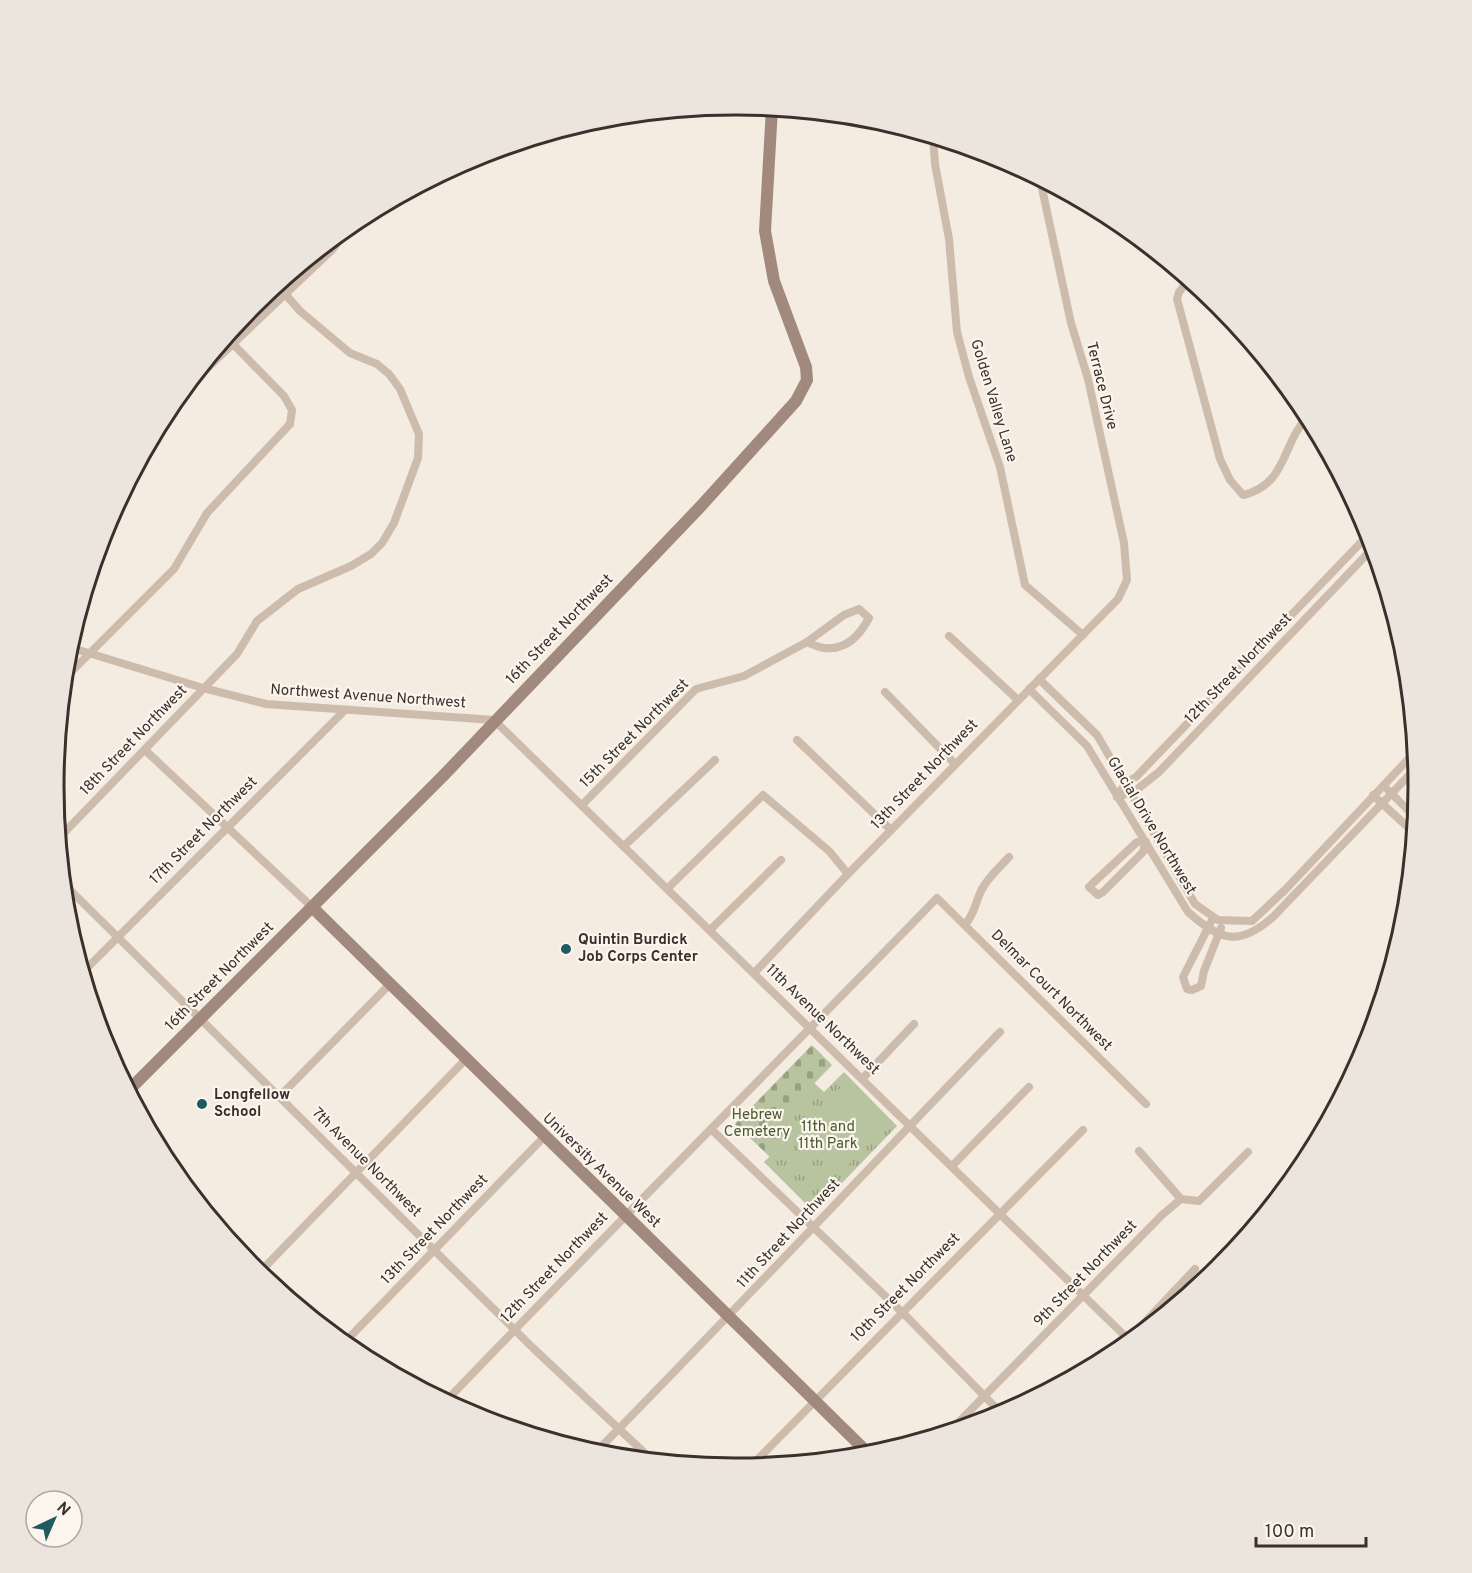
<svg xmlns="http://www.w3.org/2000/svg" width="1472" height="1573" font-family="Overpass,sans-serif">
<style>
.grass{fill:url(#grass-tufts)}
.cemetery{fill:url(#cemetery-stones)}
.garden{fill:#b8c4a0}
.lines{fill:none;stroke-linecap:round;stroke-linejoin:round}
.street{stroke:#cdbbac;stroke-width:8}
.secondary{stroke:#a18a7d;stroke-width:12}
.poi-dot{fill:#1f5a5e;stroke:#fbf5ee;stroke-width:2}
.labels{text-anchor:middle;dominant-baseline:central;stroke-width:4.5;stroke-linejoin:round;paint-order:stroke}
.street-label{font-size:15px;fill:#3b302b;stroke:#fbf5ee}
.poi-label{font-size:15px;font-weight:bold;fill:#3b302b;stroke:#fbf5ee;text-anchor:start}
.park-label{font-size:15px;fill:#4a5a2e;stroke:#fbf5ee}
.rim{fill:none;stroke:#3b302b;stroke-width:3}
</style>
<defs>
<pattern id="grass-tufts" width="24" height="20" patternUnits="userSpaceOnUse" patternTransform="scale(1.5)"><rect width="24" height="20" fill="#b8c4a0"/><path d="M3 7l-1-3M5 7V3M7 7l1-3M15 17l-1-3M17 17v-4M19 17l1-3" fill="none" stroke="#97a083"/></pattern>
<pattern id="cemetery-stones" width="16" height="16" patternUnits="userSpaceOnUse" patternTransform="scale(1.5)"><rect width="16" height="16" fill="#b8c4a0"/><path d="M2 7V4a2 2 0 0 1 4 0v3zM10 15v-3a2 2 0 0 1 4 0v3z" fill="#97a083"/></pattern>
</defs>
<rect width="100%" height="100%" fill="#f4ebe1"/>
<path class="grass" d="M844,1072L897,1126L814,1212L764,1162L786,1140L772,1127L814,1083L824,1092Z"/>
<path class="cemetery" d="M812,1045L832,1065L772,1127L786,1140L770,1157L735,1124Z"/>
<path class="garden" d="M847,1081L888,1123L848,1165L842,1164L802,1126Z"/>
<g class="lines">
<g class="street">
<path d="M933,137L935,164L949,239L957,332L969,377L1000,467L1025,585L1083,635"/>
<path d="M1189,280L1179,292L1177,299L1220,459L1230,480L1243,495C1287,485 1282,443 1308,416"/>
<path d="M181,393L333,249L349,226"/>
<path d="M859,609L869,618C855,644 835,657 807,642L844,615Z"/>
<path d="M949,636L1018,700"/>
<path d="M69,647L203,688L266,704L494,720L1130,1341"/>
<path d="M65,678L174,569L207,513L290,424L292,410L284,396L234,345"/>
<path d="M1039,679L1097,735L1195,904L1218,920L1252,921L1285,890L1415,752"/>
<path d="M1029,689L1087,746L1188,912C1221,941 1239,947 1273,917L1416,768"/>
<path d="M885,692L955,764"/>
<path d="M797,740L891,830"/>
<path d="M145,750L312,907"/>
<path d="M1388,790L1415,817"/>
<path d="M1373,795L1413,832"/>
<path d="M1117,797L1126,782L1136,777L1369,534"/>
<path d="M1117,797L1135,791L1159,772L1373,548"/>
<path d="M582,805L696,689L744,676L807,642"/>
<path d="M59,838L237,654L257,621L298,589L351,566L371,554L382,543L394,523L418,458L419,434L400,389L389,374L377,364L350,353L300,311L277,285"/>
<path d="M1137,842H1146L1143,852L1103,892L1098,895L1089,887L1093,883Z"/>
<path d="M624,846L715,760"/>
<path d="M64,884L533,1348L652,1460"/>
<path d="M667,889L763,795L829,851L848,874"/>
<path d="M1213,918L1183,977L1187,989L1192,990L1201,986L1204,971L1221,928"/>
<path d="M965,925C976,911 974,906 981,891C987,878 999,868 1009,857"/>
<path d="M710,930L781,860"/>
<path d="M83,972L345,710"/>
<path d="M754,973L848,874L1118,599L1127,580L1124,543L1088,379L1071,323L1040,179"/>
<path d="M862,1079L914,1024"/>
<path d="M280,1096L390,984"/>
<path d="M712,1130L907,1317L1002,1414"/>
<path d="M1139,1151L1181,1199"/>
<path d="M952,1166L1029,1087"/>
<path d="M259,1273L466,1059"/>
<path d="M1129,1339L1195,1269"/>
<path d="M344,1343L545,1136"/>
<path d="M446,1401C608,1232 774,1066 937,898L1146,1104"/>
<path d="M951,1430L1162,1215L1181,1199L1199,1201L1248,1152"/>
<path d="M595,1453C732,1314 865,1172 1000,1032"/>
<path d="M750,1467L1083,1130"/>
</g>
<g class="secondary">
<path d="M312,907L870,1455"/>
<path d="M129,1090L443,776L701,506L796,401L807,380L806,367L774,281L765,231L772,108"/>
</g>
</g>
<g class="poi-dot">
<circle cx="566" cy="949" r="6"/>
<circle cx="202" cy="1104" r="6"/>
</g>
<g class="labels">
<g class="street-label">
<text transform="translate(1101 386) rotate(76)">Terrace Drive</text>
<text transform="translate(993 401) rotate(73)">Golden Valley Lane</text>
<text transform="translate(560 630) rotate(-46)">16th Street Northwest</text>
<text transform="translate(1239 669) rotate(-46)">12th Street Northwest</text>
<text transform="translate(368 697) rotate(4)">Northwest Avenue Northwest</text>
<text transform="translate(635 734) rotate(-45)">15th Street Northwest</text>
<text transform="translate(134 741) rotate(-46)">18th Street Northwest</text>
<text transform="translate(925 775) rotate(-46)">13th Street Northwest</text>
<text transform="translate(1151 826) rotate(59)">Glacial Drive Northwest</text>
<text transform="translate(204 831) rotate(-45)">17th Street Northwest</text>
<text transform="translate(220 977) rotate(-45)">16th Street Northwest</text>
<text transform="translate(1051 991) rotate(45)">Delmar Court Northwest</text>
<text transform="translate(822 1020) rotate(44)">11th Avenue Northwest</text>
<text transform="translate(366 1163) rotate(45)">7th Avenue Northwest</text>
<text transform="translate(601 1171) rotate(44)">University Avenue West</text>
<text transform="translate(435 1230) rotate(-46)">13th Street Northwest</text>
<text transform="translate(789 1234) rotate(-47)">11th Street Northwest</text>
<text transform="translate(555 1268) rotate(-46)">12th Street Northwest</text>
<text transform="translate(1086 1274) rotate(-46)">9th Street Northwest</text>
<text transform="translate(906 1288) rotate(-45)">10th Street Northwest</text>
</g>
<g class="poi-label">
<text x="578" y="940">Quintin Burdick<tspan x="578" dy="17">Job Corps Center</tspan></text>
<text x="214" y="1095">Longfellow<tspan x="214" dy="17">School</tspan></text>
</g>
<g class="park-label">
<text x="757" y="1115">Hebrew<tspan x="757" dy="17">Cemetery</tspan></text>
<text x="828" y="1127">11th and<tspan x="828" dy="17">11th Park</tspan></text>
</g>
</g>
<path d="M0 0H1472V1573H0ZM735 115H737A671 671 0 0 1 1408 786V787A671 671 0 0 1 737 1458H735A671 671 0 0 1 64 787V786A671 671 0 0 1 735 115Z" fill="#ece5de" fill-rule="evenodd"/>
<path class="rim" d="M735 115H737A671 671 0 0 1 1408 786V787A671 671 0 0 1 737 1458H735A671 671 0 0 1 64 787V786A671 671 0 0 1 735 115Z"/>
<g transform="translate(54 1519) rotate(44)"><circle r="28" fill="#fbf5ee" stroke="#aea6a0" stroke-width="1.5"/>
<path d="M0-4.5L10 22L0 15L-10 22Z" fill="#1f5a5e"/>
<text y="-9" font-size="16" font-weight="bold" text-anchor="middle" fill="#3b302b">N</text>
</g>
<path d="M1256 1537v9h110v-9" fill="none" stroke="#3b302b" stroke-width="3"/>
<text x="1265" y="1537" font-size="18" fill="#3b302b" stroke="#fbf5ee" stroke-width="4.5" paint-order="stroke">100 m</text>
</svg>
